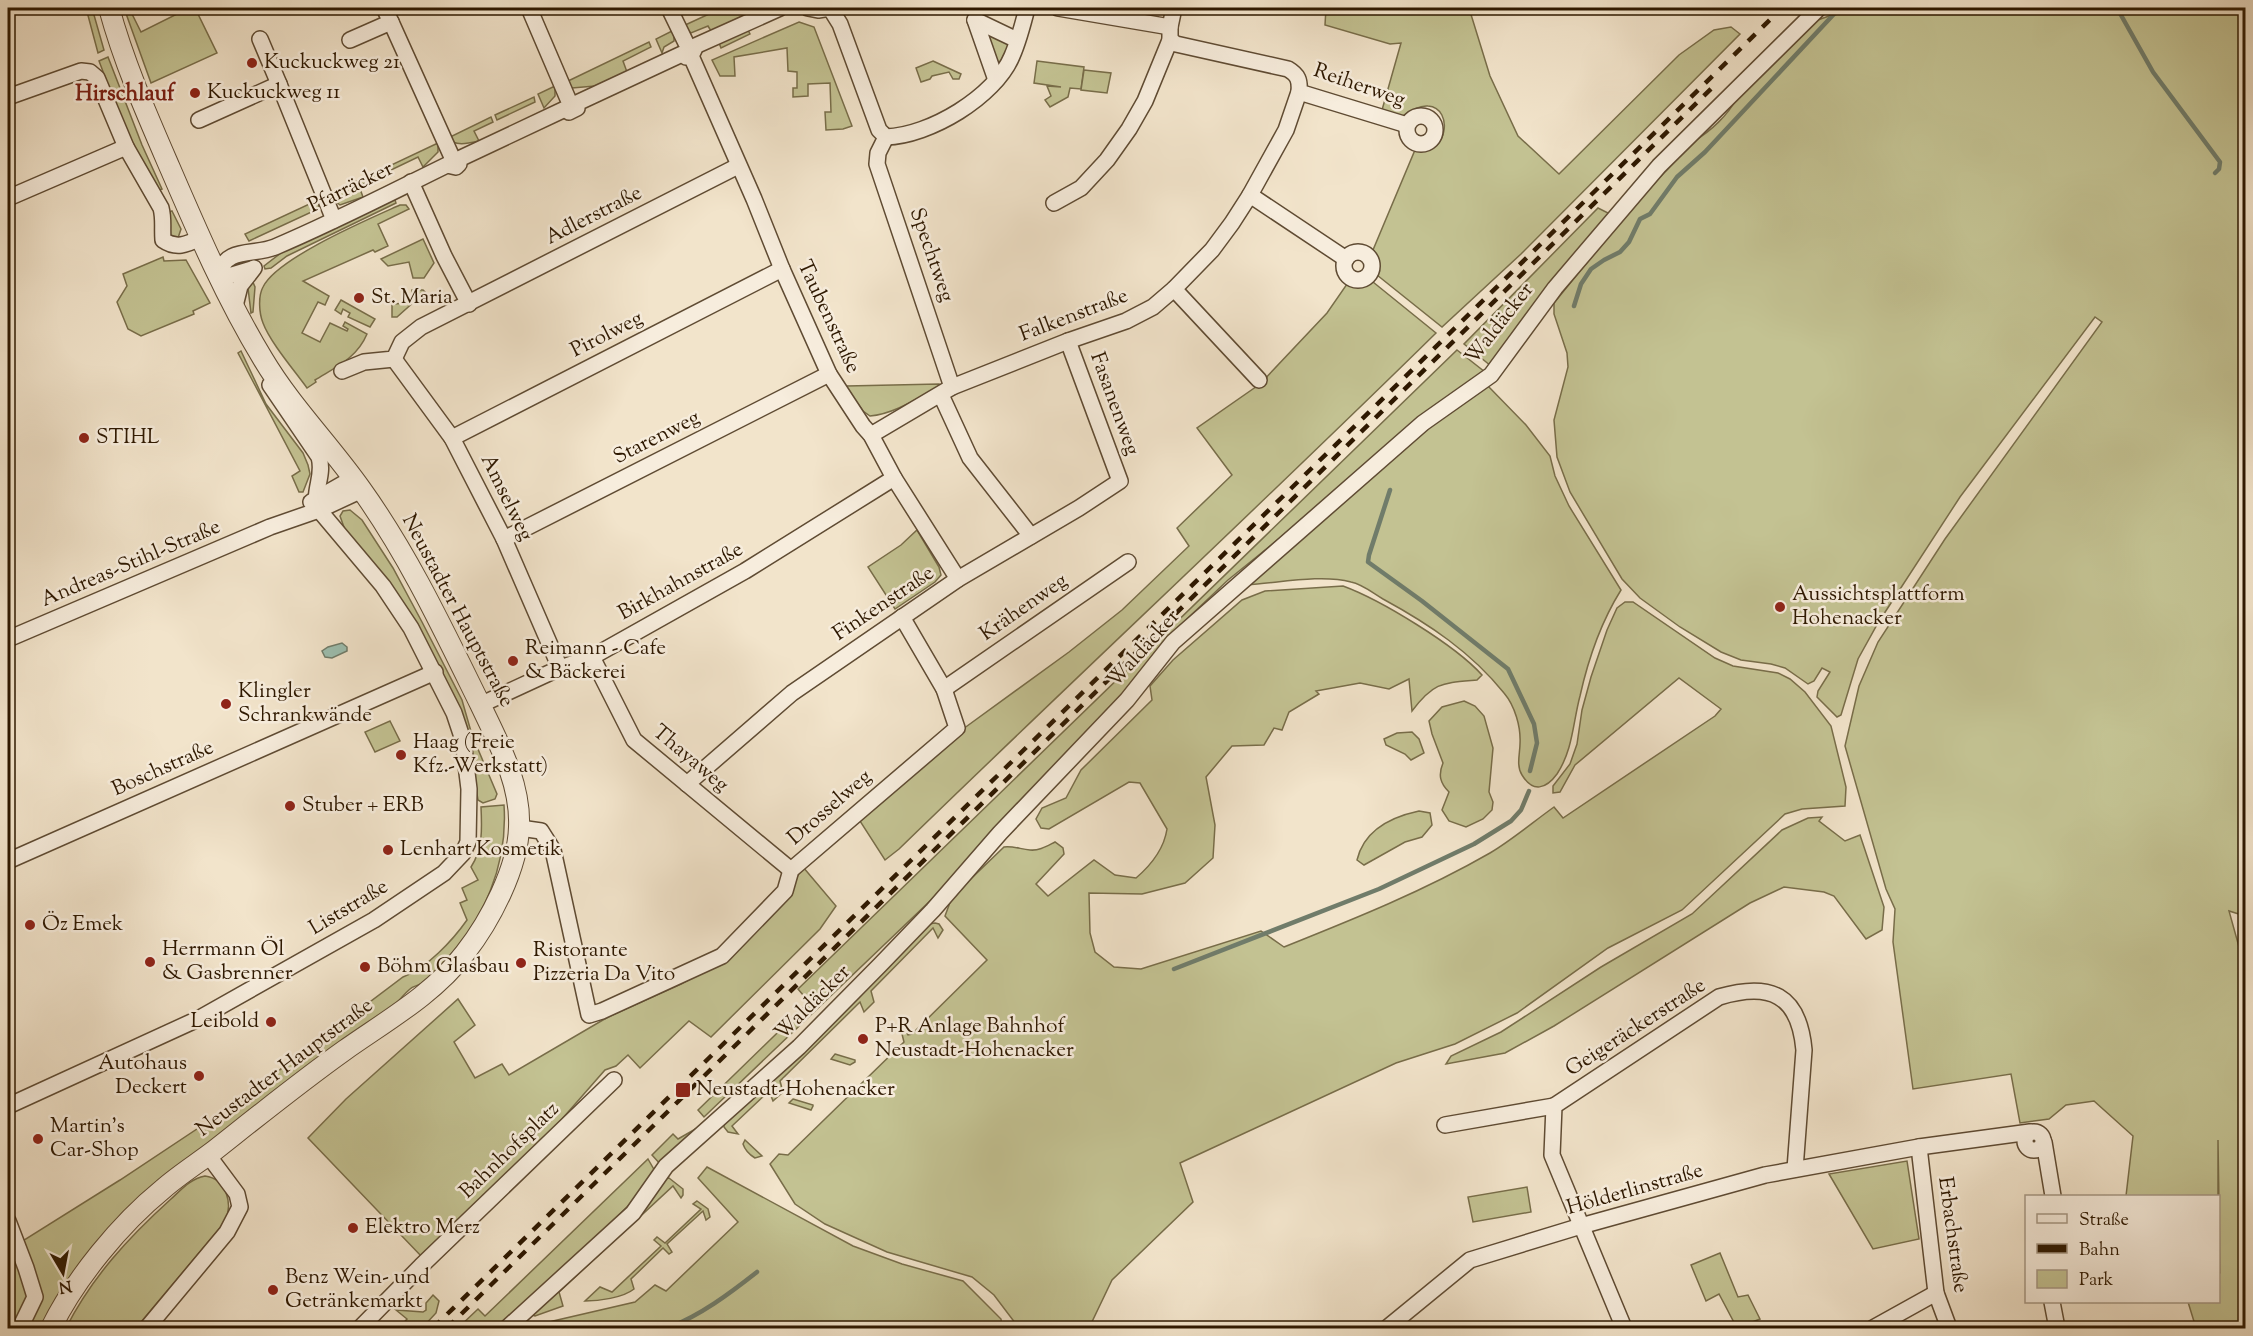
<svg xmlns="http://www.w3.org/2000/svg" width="2253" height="1336" font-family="'Sorts Mill Goudy',serif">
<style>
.green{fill:#c3c292;stroke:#786d49;stroke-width:1.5}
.water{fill:#9cbfb0;stroke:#707c6a;stroke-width:1.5}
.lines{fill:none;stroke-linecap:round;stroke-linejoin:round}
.stream{stroke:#707c6a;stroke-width:4.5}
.minor-casing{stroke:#5f4b33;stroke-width:18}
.tertiary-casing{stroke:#5f4b33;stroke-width:22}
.minor{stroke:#f7eddd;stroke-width:15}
.tertiary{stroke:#f7eddd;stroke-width:20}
.rail{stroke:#2e1800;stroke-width:4.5;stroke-dasharray:10 10;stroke-linecap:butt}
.poi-dot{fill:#8f2418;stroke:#f7eddd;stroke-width:2}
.labels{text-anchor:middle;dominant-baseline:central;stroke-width:5;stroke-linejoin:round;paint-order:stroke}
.poi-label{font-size:21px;fill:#2e1800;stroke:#f7eddd;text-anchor:start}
.street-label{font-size:21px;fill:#2e1800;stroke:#f7eddd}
.neighbourhood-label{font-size:22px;font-weight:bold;fill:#7a1f14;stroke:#f7eddd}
</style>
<rect width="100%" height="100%" fill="#f2e4cb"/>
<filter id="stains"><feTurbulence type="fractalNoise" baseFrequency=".00333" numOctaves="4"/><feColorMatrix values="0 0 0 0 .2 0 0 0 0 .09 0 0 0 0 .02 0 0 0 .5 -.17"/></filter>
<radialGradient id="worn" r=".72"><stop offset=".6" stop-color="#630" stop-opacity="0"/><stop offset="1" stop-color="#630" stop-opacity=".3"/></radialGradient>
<g class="green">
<path d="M86,8H92L104,50L98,53Z"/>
<path d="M124,8H129L141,32L189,8H211L198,14L217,53L151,83Z"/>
<path d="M722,8H744L747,14L711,31L708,26L691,33L683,26Z"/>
<path d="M1326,8H1469L1490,76L1518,136L1559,174L1679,55L1714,30L1731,27L1740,34L1521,254L1442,327L1377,275L1379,260L1373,250L1415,150C1447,159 1455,108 1428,106C1419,105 1409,112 1401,117L1382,110L1401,43L1390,44L1325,25Z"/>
<path d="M1852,8H2245V916L2229,911L2246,972L2245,1326L2234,1328H2196L2188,1302H2218L2219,1274L2220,1273L2218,1140V1196H2126L2133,1136L2094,1101L2066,1105L2049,1119L2020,1123L2011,1074L1913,1089L1893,942L1895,909L1886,889L1845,746L1859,686L1878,642L1945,539L2102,322L2095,317L1960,497L1878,623L1858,659L1841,715L1837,717L1817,697L1818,691L1830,672L1822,668L1814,681L1808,684L1785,668L1771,664L1741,660L1721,652L1680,627L1640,598L1622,579L1570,492L1557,457L1554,420L1568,367L1567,353L1554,314V303L1632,207L1694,141C1711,131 1728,115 1737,98L1812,22Z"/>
<path d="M799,22L814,27L852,126L843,129L826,130L825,112H831L830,83L808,84V96L793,97V88H797V72L788,71L787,48L734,57L735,76H720L712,60Z"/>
<path d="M674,30V41L664,47L662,53L656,39Z"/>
<path d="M748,30L750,34L721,48L719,43Z"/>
<path d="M988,32L1010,44L999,69L987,40Z"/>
<path d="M649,42L651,47L623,61L627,72L595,86L572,88L566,82Z"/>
<path d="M108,57L142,145L162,189L159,190L127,135L99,61Z"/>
<path d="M933,61L961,74L959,79H953L949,72L932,76L930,79L921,82L916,68Z"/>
<path d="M1037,61L1084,67L1081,89L1070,88L1068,97L1050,107L1045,100L1051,96L1047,86L1061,87L1034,83Z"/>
<path d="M1084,70L1111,73L1107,93L1081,90Z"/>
<path d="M555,86V96L544,108L538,94Z"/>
<path d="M534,97L535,102L497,120L495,115Z"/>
<path d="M491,117L493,122L474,131L479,141C470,143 454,147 448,138Z"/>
<path d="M438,143V152L423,167L418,157L389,171L387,167Z"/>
<path d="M385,168L387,172L359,186L363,197L340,205L335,201L333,192Z"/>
<path d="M394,197L396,203L287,256L271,268L265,269L264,266L286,249Z"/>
<path d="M320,199L318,209L249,241L245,234Z"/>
<path d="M400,205H406L409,209L378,224L388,246L375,252L373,250L303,281L329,296L325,305L318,302L302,333L320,342L330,323L347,331L348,329L343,326L345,322L367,334C357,358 336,367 315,380L316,382L307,388C294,370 270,342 263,323C259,313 258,296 263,287C277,258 369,219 400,205Z"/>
<path d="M1598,208L1610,214L1491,366L1464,344Z"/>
<path d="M172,211L181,229L178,238L170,239L169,212Z"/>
<path d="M423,239L434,263L424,278H413L409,262L388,266L381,259Z"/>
<path d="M163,257L164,261L186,260L210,303L193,311L194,314L141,336L128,329L117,302L127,286L123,274Z"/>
<path d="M252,280L255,287L253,312L251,313L248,288Z"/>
<path d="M1373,282L1436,333C1259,507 1077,676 899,849L885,860L858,818L963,729L1069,652L1122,610L1189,546L1177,528L1232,475L1197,428L1260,384L1327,313L1347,284L1359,287Z"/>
<path d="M412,290H423L425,292L397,317H392V304L411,303Z"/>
<path d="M341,300L375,319L370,327L348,317L350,313L343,309L341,314L335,310Z"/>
<path d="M1457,350L1485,372L1228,580L1170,635L1124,693L931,900L704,1117L698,1110L809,1002L798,989Z"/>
<path d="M241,351L266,404L303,453L308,465L310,474L303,492H299L292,476L300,471L238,353Z"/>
<path d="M939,384V387C918,398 894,414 870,416L863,411L847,389V386Z"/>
<path d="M1488,386L1526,425L1550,456L1555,476L1569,506L1621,590C1601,622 1588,660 1580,696C1573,722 1573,750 1557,774C1546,789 1533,793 1522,775C1516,766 1520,753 1520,744C1521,727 1515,706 1504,693C1471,652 1429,624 1383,599C1373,593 1362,584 1351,582C1321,574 1279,583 1247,585L1411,439Z"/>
<path d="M350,510L362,520L393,568L422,622L462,700L472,735L497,794L495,799L483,803L478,800L469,745L461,718L345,530L340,516L343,511Z"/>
<path d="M917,530L939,567L941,575L935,582L895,609L868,567L901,545Z"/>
<path d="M1343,586C1381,600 1455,645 1482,675L1477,680C1442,683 1434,682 1412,711L1409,679L1389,689L1360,683L1316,691L1319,694L1289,712L1282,730L1274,728L1264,745L1232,746L1206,777L1215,825L1213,858L1185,883L1142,894L1089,893L1090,933L1095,952L1114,967L1141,969L1261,931L1284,947C1354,919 1424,891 1490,853C1512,840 1533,822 1554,807L1563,818L1715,716L1721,709L1679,678L1575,765L1560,792L1553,793V786L1570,764L1577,744L1582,710L1591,677L1607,630L1617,608L1625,602H1633L1715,658L1733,666L1778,673L1790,679L1805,692L1831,726L1846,787L1845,806L1802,809L1785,814L1682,910L1608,948L1517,1013L1455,1044L1396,1063L1180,1163L1193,1202L1112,1280L1089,1328H1019L994,1295L972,1277L887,1252L825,1224L795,1204L770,1164L779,1154L788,1155L904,1042L901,1030L904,1027L908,1035L912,1034L987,960L945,916L952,897L1004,847C1014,846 1020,849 1030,850C1039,851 1047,846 1055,842L1063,848L1064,854L1036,884L1048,896L1094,860L1115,875L1136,878C1150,866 1164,849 1167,829L1140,783L1129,782L1049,829L1041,828L1036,819L1042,808L1066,798L1081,770L1152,700L1150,686L1173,660L1242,600L1265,591Z"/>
<path d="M1464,701L1475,706L1484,716L1493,748L1489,792L1493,802L1492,810L1483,819L1466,827L1449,821L1442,810L1449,792C1440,783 1438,775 1443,763L1432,734L1429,721L1442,707Z"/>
<path d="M390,721L400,741L375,752L365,732Z"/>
<path d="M1412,732L1419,739L1424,753L1411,760L1405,754L1386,745L1384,739L1397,733Z"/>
<path d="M504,805C508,864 484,922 442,964C436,970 429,979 422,983C418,986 413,986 410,989C402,996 395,1005 388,1013L147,1192L43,1328H20V1326L8,1322V1221L18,1244L120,1180L233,1105L403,977C426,969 453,940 467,920L460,903L467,900L462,888L478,880L471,867C483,849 482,828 481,807Z"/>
<path d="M1419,811L1430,813L1432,825L1422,837L1405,842L1364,865L1357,860C1364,830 1391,817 1419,811Z"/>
<path d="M1822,817L1819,821L1845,841L1860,835L1884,907L1882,930L1866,939L1834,896L1824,892L1784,887L1750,903L1554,1026L1505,1053L1446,1064L1451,1056L1501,1032L1601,967L1692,914L1782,830L1808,818Z"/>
<path d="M803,867L836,906L820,929L711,1037L689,1021L640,1068L628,1055L616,1066L605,1070L562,1119L422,1257L308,1138L346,1099L458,999L475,1025L454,1042L475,1078L502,1064L509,1075L608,1017L681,984L723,961L782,901Z"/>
<path d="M935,923L939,924L943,930L938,938L933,928L871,991L874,1002L864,1012L860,1002L780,1081L783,1092L773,1101L769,1091L732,1126L738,1134L728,1132L724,1127V1123L929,924Z"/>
<path d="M835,1054L855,1060V1062L850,1065L831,1059Z"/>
<path d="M793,1099L813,1105V1106L811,1110L789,1103Z"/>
<path d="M699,1127L661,1165L652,1155L673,1134L678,1139Z"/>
<path d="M745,1140L762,1156L755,1158C750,1155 745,1150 743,1144Z"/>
<path d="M648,1159L656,1173L635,1199L612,1222L498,1328H458L478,1309L485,1316Z"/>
<path d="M1907,1161L1919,1239L1873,1249L1829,1174Z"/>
<path d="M707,1167L853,1246L902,1264L963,1281L1001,1319L1002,1328H534L553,1321L635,1302L655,1285L666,1291L738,1222L698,1178Z"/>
<path d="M205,1176C227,1179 233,1204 225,1222L136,1328H66C92,1277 128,1238 171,1199C182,1189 190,1179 205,1176Z"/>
<path d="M669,1178L683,1189V1195L681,1198L673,1186L559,1292L563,1306L535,1316L532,1315L664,1179Z"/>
<path d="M1527,1187L1531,1212L1473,1222L1468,1197Z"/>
<path d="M697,1201L708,1209L710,1217L706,1220L703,1211L667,1244L672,1252L669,1254L663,1248L631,1279L634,1289C623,1298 598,1301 585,1301L600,1287L612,1292L661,1246L654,1240L657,1237L665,1243L701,1209L693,1204Z"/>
<path d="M1720,1253L1738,1297L1748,1295L1760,1319L1737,1328L1719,1294L1706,1301L1691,1265Z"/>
<path d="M433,1295L439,1301L436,1313L422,1328H399L407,1319L396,1310L423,1312L426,1310V1303Z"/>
</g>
<path class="water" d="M342,643L347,647V651L332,658L325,657L322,651L328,647Z"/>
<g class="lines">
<g class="stream">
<path d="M2117,8L2153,72L2220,162L2219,169L2215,173"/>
<path d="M1574,306L1581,284L1591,269L1604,260L1620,252L1629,242L1640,219L1650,214L1677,177L1705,152L1834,14L1845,8"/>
<path d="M1390,490L1369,555L1368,562L1422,601L1508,669L1534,724L1537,743L1530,771"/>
<path d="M1174,969L1379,889L1474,844L1511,821L1521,810L1529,791"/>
<path d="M668,1328C701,1315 729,1294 757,1272"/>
</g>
<defs>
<g id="minor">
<path d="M384,8L391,22"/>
<path d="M529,8L568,99"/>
<path d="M669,8L686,43"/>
<path d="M808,8L818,10L830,8"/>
<path d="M830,8L840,24L879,130L886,137C929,136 995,97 1012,56C1019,40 1023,24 1027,8"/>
<path d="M1058,8L1170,27"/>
<path d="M975,20L996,80"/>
<path d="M975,20L1017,40"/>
<path d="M260,39L279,84"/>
<path d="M350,40L391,22L451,155"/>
<path d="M1170,40L1176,44L1288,69C1298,75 1300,80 1299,92L1407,125"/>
<path d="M693,47L780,8"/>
<path d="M691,56L754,199L782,269L829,374L863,426L871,435L894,478L958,579"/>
<path d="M8,97L81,71L90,72L97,78L126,147L161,208C164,219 162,228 163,240C176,249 186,245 200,238"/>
<circle cx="1421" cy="130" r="14"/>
<path d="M199,120L279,84L334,220"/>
<path d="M886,137L878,153L877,164L952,387"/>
<path d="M411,182L444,256L469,304"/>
<path d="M1250,195L1346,259"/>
<path d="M8,198L126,147"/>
<path d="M1054,203L1081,188L1107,160L1129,129L1145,101L1170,40V27L1174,8"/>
<circle cx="1358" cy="266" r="14"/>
<path d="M252,269L229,276L219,275C225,246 254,256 275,247C334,222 390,193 447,165L456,167L459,164V159L565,109L569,112L577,108V103L682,54L686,57L691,56L694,50"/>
<path d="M1174,289L1259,380"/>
<path d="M235,306L240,286L254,268"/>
<path d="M394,359L452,438L504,539L560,668"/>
<path d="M342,371L364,362L394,359L402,342L421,327L738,166"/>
<path d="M941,395L970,458L1031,536"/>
<path d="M871,435L952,387L1068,341L1126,321L1153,307L1174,289L1212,250L1232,223L1250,195L1286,130L1299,92"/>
<path d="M452,438L782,269"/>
<path d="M311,502L353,478"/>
<path d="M504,539L829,374"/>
<path d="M8,639L270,527L319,510L362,490"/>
<path d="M592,657L634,740L791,870"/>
<path d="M944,689L1128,562"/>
<path d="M480,705L560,668L592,657L745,571L894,478"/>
<path d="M687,784L792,693L958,579L1079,508L1120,481L1068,341"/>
<path d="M520,828L541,831L553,850L589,1015L602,1011L722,956L785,891L791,870L957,728L944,689L902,617"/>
<path d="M8,861L435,672"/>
<path d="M8,1106L198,1019L374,920L444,873L463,853L468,842L469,789L463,740L454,713L411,628L383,586L319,510C311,492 325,477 319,457L270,385"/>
<path d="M1445,1125L1554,1106"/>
<circle cx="2034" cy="1141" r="9"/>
<path d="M2044,1142L2053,1196"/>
<path d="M1919,1147L1936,1293L1949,1328"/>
<path d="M8,1221L26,1268L35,1297L20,1328"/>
<path d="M2052,1302L2057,1328"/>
<path d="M147,1328L227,1232L240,1207L237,1194L208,1155"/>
<path d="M360,1328L421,1266L614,1080"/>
<path d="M507,1328L633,1213L666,1166L799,1047L880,965L933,910L1000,833L1127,700L1173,642L1423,423L1491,375L1555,288L1659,166L1819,8"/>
<path d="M1387,1328L1470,1260L1581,1226L1765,1175L1919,1147L2030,1132"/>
<path d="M1624,1328L1552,1155L1554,1106L1719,997C1770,982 1799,994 1804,1050L1795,1169"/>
<path d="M1873,1328L1936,1293"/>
</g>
<path id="tertiary" d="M51,1328C75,1279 120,1224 163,1189C179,1175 198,1163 215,1150C258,1116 300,1082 345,1050C386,1021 434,994 465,953C490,921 518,868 519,827C521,783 498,742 480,704C444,631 409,556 361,489C330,445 291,406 263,359C226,298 198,233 170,168C147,115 124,63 109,8"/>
</defs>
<use href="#minor" class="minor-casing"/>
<use href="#tertiary" class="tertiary-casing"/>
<use href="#minor" class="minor"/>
<use href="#tertiary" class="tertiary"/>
<g class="rail">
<path d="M433,1328L1782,8"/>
<path d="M447,1328L1717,83"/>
</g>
</g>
<g class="poi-dot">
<circle cx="252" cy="63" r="6"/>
<circle cx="195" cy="93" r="6"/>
<circle cx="359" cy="298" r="6"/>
<circle cx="84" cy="438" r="6"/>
<circle cx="1780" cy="607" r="6"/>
<circle cx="513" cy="661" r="6"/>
<circle cx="226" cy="704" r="6"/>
<circle cx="401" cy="755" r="6"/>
<circle cx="290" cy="806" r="6"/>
<circle cx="388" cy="850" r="6"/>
<circle cx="30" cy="925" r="6"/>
<circle cx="150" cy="962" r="6"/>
<circle cx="521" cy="963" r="6"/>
<circle cx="365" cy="967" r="6"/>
<circle cx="271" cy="1022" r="6"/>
<circle cx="863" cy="1039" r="6"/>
<circle cx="199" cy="1076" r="6"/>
<rect x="675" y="1082" width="16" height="16" rx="3"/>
<circle cx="38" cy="1139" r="6"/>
<circle cx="353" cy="1228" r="6"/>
<circle cx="273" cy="1290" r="6"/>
</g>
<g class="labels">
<g class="poi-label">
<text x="264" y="63">Kuckuckweg 21</text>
<text x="207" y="93">Kuckuckweg 11</text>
<text x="371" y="298">St. Maria</text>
<text x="96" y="438">STIHL</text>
<text x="1792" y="595">Aussichtsplattform<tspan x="1792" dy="24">Hohenacker</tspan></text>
<text x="525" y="649">Reimann - Cafe<tspan x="525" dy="24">&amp; Bäckerei</tspan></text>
<text x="238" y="692">Klingler<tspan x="238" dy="24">Schrankwände</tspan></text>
<text x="413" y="743">Haag (Freie<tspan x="413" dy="24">Kfz.-Werkstatt)</tspan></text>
<text x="302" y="806">Stuber + ERB</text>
<text x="400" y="850">Lenhart Kosmetik</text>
<text x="42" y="925">Öz Emek</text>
<text x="162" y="950">Herrmann Öl<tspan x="162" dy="24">&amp; Gasbrenner</tspan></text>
<text x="533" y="951">Ristorante<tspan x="533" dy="24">Pizzeria Da Vito</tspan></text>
<text x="377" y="967">Böhm Glasbau</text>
<text x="259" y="1022" text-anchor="end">Leibold</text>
<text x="875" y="1027">P+R Anlage Bahnhof<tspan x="875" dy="24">Neustadt-Hohenacker</tspan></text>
<text x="187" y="1064" text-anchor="end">Autohaus<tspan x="187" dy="24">Deckert</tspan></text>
<text x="696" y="1090">Neustadt-Hohenacker</text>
<text x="50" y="1127">Martin's<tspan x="50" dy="24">Car-Shop</tspan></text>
<text x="365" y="1228">Elektro Merz</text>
<text x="285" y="1278">Benz Wein- und<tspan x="285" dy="24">Getränkemarkt</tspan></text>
</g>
<g class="street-label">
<text transform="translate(1359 86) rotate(19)">Reiherweg</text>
<text transform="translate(351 188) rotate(-26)">Pfarräcker</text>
<text transform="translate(594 216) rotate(-27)">Adlerstraße</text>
<text transform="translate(931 255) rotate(71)">Spechtweg</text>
<text transform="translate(1074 316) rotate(-21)">Falkenstraße</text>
<text transform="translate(828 317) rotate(65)">Taubenstraße</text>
<text transform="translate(1500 324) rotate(-52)">Waldäcker</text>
<text transform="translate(607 335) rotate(-27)">Pirolweg</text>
<text transform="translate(1114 404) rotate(70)">Fasanenweg</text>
<text transform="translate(657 438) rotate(-27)">Starenweg</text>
<text transform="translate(506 498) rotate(64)">Amselweg</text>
<text transform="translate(131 564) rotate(-23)">Andreas-Stihl-Straße</text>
<text transform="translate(681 582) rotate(-29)">Birkhahnstraße</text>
<text transform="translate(884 604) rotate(-34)">Finkenstraße</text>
<text transform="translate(1024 608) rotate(-35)">Krähenweg</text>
<text transform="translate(457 611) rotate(62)">Neustadter Hauptstraße</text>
<text transform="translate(1144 649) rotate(-48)">Waldäcker</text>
<text transform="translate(690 759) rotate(40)">Thayaweg</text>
<text transform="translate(163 769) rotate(-24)">Boschstraße</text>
<text transform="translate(830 808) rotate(-41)">Drosselweg</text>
<text transform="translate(349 908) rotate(-31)">Liststraße</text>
<text transform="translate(813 1003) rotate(-45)">Waldäcker</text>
<text transform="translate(1636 1028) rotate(-33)">Geigeräckerstraße</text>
<text transform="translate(285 1068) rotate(-37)">Neustadter Hauptstraße</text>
<text transform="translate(510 1151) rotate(-44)">Bahnhofsplatz</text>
<text transform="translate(1635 1190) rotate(-16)">Hölderlinstraße</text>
<text transform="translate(1952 1235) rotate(82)">Erbachstraße</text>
</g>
<g class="neighbourhood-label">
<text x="125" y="95">Hirschlauf</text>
</g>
</g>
<rect width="2253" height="1336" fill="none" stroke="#f2e4cb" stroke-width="30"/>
<rect x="9" y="9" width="2235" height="1318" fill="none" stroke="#2e1800" stroke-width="3"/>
<rect x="15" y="15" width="2223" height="1306" fill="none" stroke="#2e1800" stroke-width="1.5"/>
<rect x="2025" y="1195" width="195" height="108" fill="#f7eddd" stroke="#a79885" stroke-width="1.5"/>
<rect x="2037" y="1214" width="30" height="9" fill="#f7eddd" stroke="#a79885" stroke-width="1.5"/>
<text x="2079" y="1225" font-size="18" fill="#2e1800">Straße</text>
<rect x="2037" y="1244" width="30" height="9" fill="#2e1800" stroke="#a79885" stroke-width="1.5"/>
<text x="2079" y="1255" font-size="18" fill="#2e1800">Bahn</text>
<rect x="2037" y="1270" width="30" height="18" fill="#c3c292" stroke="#a79885" stroke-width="1.5"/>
<text x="2079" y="1285" font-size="18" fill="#2e1800">Park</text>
<g transform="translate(63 1273) rotate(170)" stroke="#f7eddd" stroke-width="4.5" paint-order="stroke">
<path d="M0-4.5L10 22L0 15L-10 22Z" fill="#2e1800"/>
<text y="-9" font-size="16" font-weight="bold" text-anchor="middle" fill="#2e1800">N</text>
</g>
<rect width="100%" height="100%" filter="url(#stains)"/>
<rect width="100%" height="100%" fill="url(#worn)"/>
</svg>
